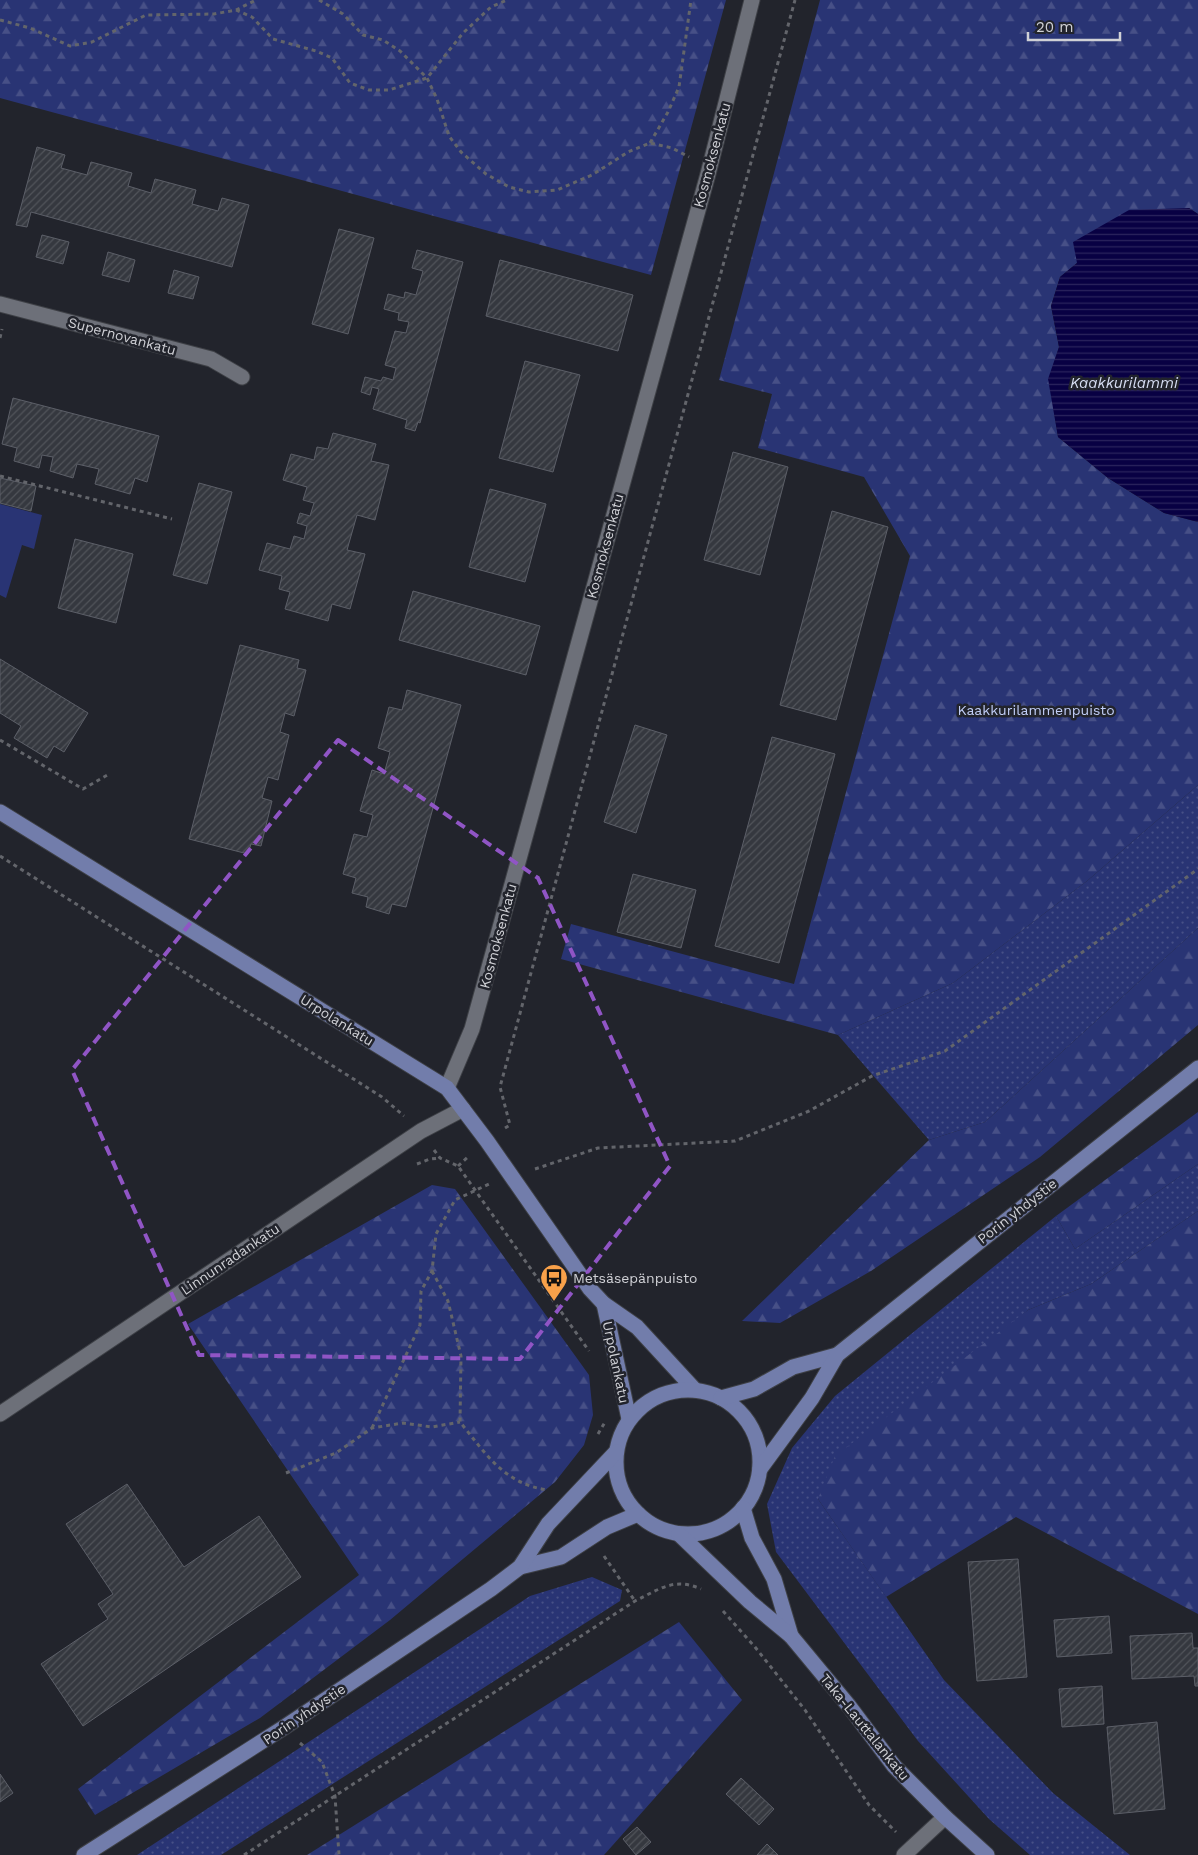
<svg xmlns="http://www.w3.org/2000/svg" width="1198" height="1855" font-family="'Work Sans',sans-serif">
<style>
.grass{fill:url(#grass-dots)}
.forest{fill:url(#forest-firs)}
.park{fill:#293474}
.water{fill:url(#water-rules)}
.building{fill:url(#building-hatch);stroke:#5c5f68}
.lines{fill:none;stroke-linecap:round;stroke-linejoin:round}
.minor-casing{stroke:#3e4046;stroke-width:17}
.major-casing{stroke:#3e4046;stroke-width:17}
.path{stroke:#63656b;stroke-width:3;stroke-dasharray:4 4;stroke-linecap:butt}
.minor{stroke:#6d7079;stroke-width:15}
.major{stroke:#727dab;stroke-width:15}
.marked{fill:none;stroke:#9055c5;stroke-width:4;stroke-dasharray:10 6;stroke-linejoin:round}
.labels{text-anchor:middle;dominant-baseline:central;stroke-width:5;stroke-linejoin:round;paint-order:stroke}
.street-label{font-size:14px;fill:#d0d1d6;stroke:#22242c}
.park-label{font-size:14px;fill:#c2cff8;stroke:#22242c}
.poi-label{font-size:14px;fill:#d0d1d6;stroke:#22242c;text-anchor:start}
.water-label{font-size:15px;font-style:italic;fill:#d6ddf2;stroke:#22242c}
</style>
<defs>
<pattern id="grass-dots" width="8" height="8" patternUnits="userSpaceOnUse" patternTransform="scale(1.25)"><rect width="8" height="8" fill="#293474"/><path d="M2 2h.1M6 6h.1" fill="none" stroke="#475087" stroke-width="1.8" stroke-linecap="round"/></pattern>
<pattern id="forest-firs" width="22" height="20" patternUnits="userSpaceOnUse" patternTransform="scale(1.25)"><rect width="22" height="20" fill="#293474"/><path d="M5 1l3.5 6h-7zM16 11l3.5 6h-7z" fill="#475087"/></pattern>
<pattern id="water-rules" width="6" height="5" patternUnits="userSpaceOnUse" patternTransform="scale(1.25)"><rect width="6" height="5" fill="#080043"/><path d="M0 2.5h6" fill="none" stroke="#2b245d"/></pattern>
<pattern id="building-hatch" width="6" height="6" patternUnits="userSpaceOnUse" patternTransform="scale(1.25)"><rect width="6" height="6" fill="#35383f"/><path d="M-1 1l2-2M0 6l6-6M5 7l2-2" fill="none" stroke="#51545a"/></pattern>
</defs>
<rect width="100%" height="100%" fill="#22242c"/>
<g class="grass">
<path d="M1198,785V928L985,1122L929,1140L838,1035L953,983L1087,881Z"/>
<path d="M1198,1164V1211L1091,1284L1028,1310L818,1499L944,1680L1053,1793L1130,1855H1030L989,1819L918,1741L776,1552L767,1504L792,1448L835,1396L1056,1216L1075,1249Z"/>
<path d="M592,1577L622,1590L620,1601L221,1855H137L530,1596Z"/>
</g>
<g class="forest">
<path d="M0,0H726L651,275L0,98Z"/>
<path d="M820,0H1198V214L1189,208L1077,263L1060,277L1051,306L1059,347L1049,379L1058,437L1108,478L1164,513L1198,522V785L1087,881L953,983L838,1035L561,959L571,924L794,984L910,556L864,477L758,448L772,394L719,380Z"/>
<path d="M1198,928V1025L1040,1157L871,1271L780,1323L742,1321L929,1140L985,1122Z"/>
<path d="M1198,1112V1164L1075,1249L1056,1216Z"/>
<path d="M432,1185L455,1189L589,1375L593,1415L584,1445L555,1482L390,1620L260,1718L95,1815L78,1789L359,1575L188,1324Z"/>
<path d="M1198,1211V1614L1016,1517L886,1597L818,1499L835,1456L1028,1310L1091,1284Z"/>
<path d="M679,1622L742,1700L604,1855H307Z"/>
</g>
<path class="park" d="M0,504L42,515L34,549L22,545L6,598L0,595Z"/>
<path class="water" d="M1189,208L1198,214V522L1164,513L1108,478L1058,437L1048,379L1059,347L1051,306L1060,277L1077,263L1073,242L1129,210Z"/>
<g class="building">
<path d="M37,147L65,155L61,168L87,175L91,162L132,173L128,186L151,193L155,179L196,190L192,204L218,211L222,198L249,205L232,267L31,212L27,227L16,225Z"/>
<path d="M339,229L374,238L348,334L312,324Z"/>
<path d="M42,235L69,242L63,264L36,257Z"/>
<path d="M417,250L463,262L420,423L418,422L415,431L405,428L407,420L373,409L379,389L372,387L370,395L361,392L365,377L381,381L383,377L393,380L396,368L385,365L395,331L406,333L409,322L398,320L399,313L384,309L388,294L404,298L405,292L416,295L423,271L412,268Z"/>
<path d="M108,252L135,260L129,282L102,275Z"/>
<path d="M500,260L633,295L618,351L486,316Z"/>
<path d="M174,270L199,277L193,299L168,293Z"/>
<path d="M525,361L580,375L553,472L499,458Z"/>
<path d="M13,398L159,436L147,482L135,478L130,494L95,484L99,469L77,464L73,478L50,471L53,457L42,455L39,468L14,461L17,448L2,444Z"/>
<path d="M333,433L376,444L371,461L389,465L375,520L357,515L347,550L365,554L350,609L332,604L328,621L285,609L290,592L279,589L282,576L259,570L267,543L290,549L294,536L304,539L307,526L297,523L300,513L310,516L314,503L303,500L307,487L283,480L291,454L314,460L317,447L328,449Z"/>
<path d="M733,452L788,467L760,575L704,560Z"/>
<path d="M0,478L36,486L31,511L0,503Z"/>
<path d="M199,483L232,492L207,584L173,575Z"/>
<path d="M490,489L546,504L525,582L469,567Z"/>
<path d="M832,511L888,527L836,720L780,705Z"/>
<path d="M75,539L133,554L116,623L58,608Z"/>
<path d="M413,591L540,626L526,675L399,640Z"/>
<path d="M240,645L299,660L297,668L306,670L294,716L285,713L280,732L289,735L278,780L268,777L262,798L272,801L261,846L251,844L248,854L189,839Z"/>
<path d="M0,659L88,713L64,752L54,746L47,758L14,738L21,726L0,713Z"/>
<path d="M407,690L461,705L406,907L392,904L389,914L366,907L368,897L352,893L356,878L343,874L354,834L367,837L373,815L360,811L372,770L384,774L390,752L378,748L389,707L402,710Z"/>
<path d="M635,725L667,735L636,833L604,822Z"/>
<path d="M772,737L835,754L779,963L715,946Z"/>
<path d="M633,874L696,890L681,948L617,932Z"/>
<path d="M127,1484L184,1567L259,1516L301,1577L83,1726L41,1664L108,1619L98,1604L113,1594L66,1524Z"/>
<path d="M1018,1559L1027,1677L977,1681L968,1562Z"/>
<path d="M1109,1616L1112,1653L1057,1657L1054,1620Z"/>
<path d="M1192,1633L1193,1648H1198V1686H1195L1194,1676L1132,1679L1130,1636Z"/>
<path d="M1102,1686L1104,1724L1062,1727L1059,1689Z"/>
<path d="M1157,1722L1165,1809L1114,1814L1107,1727Z"/>
<path d="M0,1774L13,1793L0,1802Z"/>
<path d="M741,1778L774,1809L759,1825L726,1794Z"/>
<path d="M637,1827L651,1842L636,1855L623,1839Z"/>
<path d="M767,1844L778,1855H757Z"/>
</g>
<g class="lines">
<defs>
<g id="minor">
<path d="M0,304L211,359L242,377"/>
<path d="M447,1088L472,1029L708,174L752,0"/>
<path d="M0,1414L421,1131L463,1109"/>
<path d="M904,1855L945,1817"/>
</g>
<g id="major">
<path d="M0,812L447,1088L487,1141L590,1289L604,1304L637,1327L695,1390"/>
<path d="M604,1304L629,1419"/>
<circle cx="688" cy="1462" r="72"/>
<path d="M721,1398L754,1389L793,1367L837,1355"/>
<path d="M760,1469L812,1398L837,1355L1198,1068"/>
<path d="M743,1508L752,1538L774,1579L791,1636"/>
<path d="M679,1534L750,1602L791,1636L849,1706L894,1766L945,1817L987,1855"/>
<path d="M520,1567L561,1557L607,1527L638,1514"/>
<path d="M84,1855L283,1728L491,1589L520,1567L548,1524L616,1452"/>
</g>
</defs>
<use href="#minor" class="minor-casing"/>
<use href="#major" class="major-casing"/>
<g class="path">
<path d="M319,0L343,14L363,35L383,40L400,51L427,78L437,99L449,136L461,152L486,174L509,187L529,192L557,190L592,175L628,152L650,143L672,148L689,157"/>
<path d="M236,10L252,17L273,39L316,51L332,58L350,83L369,90H389L427,78L463,33L491,7L507,0"/>
<path d="M0,20L30,28L70,46L92,42L146,15L214,14L236,10L256,0"/>
<path d="M650,143L668,112L679,87L691,0"/>
<path d="M0,338L2,329"/>
<path d="M0,476L172,519"/>
<path d="M0,740L83,789L109,774"/>
<path d="M0,856L382,1097L404,1116"/>
<path d="M505,1128L510,1125L500,1087L795,0"/>
<path d="M434,1150L440,1158L458,1166L589,1351"/>
<path d="M417,1164L430,1159L440,1158"/>
<path d="M458,1166L469,1156"/>
<path d="M535,1169L598,1148L735,1141L809,1111L872,1076L945,1051L1198,869"/>
<path d="M432,1271L448,1301L461,1356L460,1422C486,1454 504,1484 548,1490"/>
<path d="M372,1428L420,1325L421,1291L432,1271L436,1234L455,1200L489,1184"/>
<path d="M598,1434L605,1422"/>
<path d="M286,1473L336,1453L372,1428L403,1423L432,1427L460,1422"/>
<path d="M604,1556L635,1601"/>
<path d="M723,1611L755,1647L805,1710L869,1805L896,1832"/>
<path d="M300,1743L322,1762L335,1796L339,1855"/>
<path d="M244,1855L635,1601C660,1589 674,1577 701,1589"/>
</g>
<use href="#minor" class="minor"/>
<use href="#major" class="major"/>
</g>
<path class="marked" d="M338,740L538,878L670,1166L520,1359L199,1355L72,1070Z"/>
<defs>
<symbol id="bus-pin" viewBox="-11 -11 22 30"><path d="M0 17L-7.5 6A9.5 9.5 0 1 1 7.5 6Z" fill="#f8a14a" stroke="#22242c"/><path d="M-5-6H5V4H4V6H2V4H-2V6H-4V4H-5ZM-3.5-4V0h7V-4ZM-3.5 1.2v1.5H-2V1.2ZM2 1.2v1.5H3.5V1.2Z" fill="#111"/></symbol>
</defs>
<g fill-rule="evenodd">
<use href="#bus-pin" x="538" y="1262" width="32" height="43"/>
</g>
<g class="labels">
<g class="street-label">
<text transform="translate(712 155) rotate(-75)">Kosmoksenkatu</text>
<text transform="translate(122 336) rotate(15)">Supernovankatu</text>
<text transform="translate(605 546) rotate(-75)">Kosmoksenkatu</text>
<text transform="translate(498 936) rotate(-75)">Kosmoksenkatu</text>
<text transform="translate(337 1020) rotate(32)">Urpolankatu</text>
<text transform="translate(1017 1211) rotate(-38)">Porin yhdystie</text>
<text transform="translate(230 1259) rotate(-34)">Linnunradankatu</text>
<text transform="translate(616 1362) rotate(78)">Urpolankatu</text>
<text transform="translate(304 1714) rotate(-34)">Porin yhdystie</text>
<text transform="translate(865 1727) rotate(51)">Taka-Lauttalankatu</text>
</g>
<g class="park-label">
<text x="1036" y="710">Kaakkurilammenpuisto</text>
</g>
<g class="poi-label">
<text x="573" y="1278">Metsäsepänpuisto</text>
</g>
<g class="water-label">
<text x="1124" y="383">Kaakkurilammi</text>
</g>
</g>
<path d="M1028 32v8h92v-8" fill="none" stroke="#d0d1d6" stroke-width="2.5"/>
<text x="1036" y="32" font-size="15" fill="#d0d1d6" stroke="#22242c" stroke-width="4" paint-order="stroke">20 m</text>
</svg>
